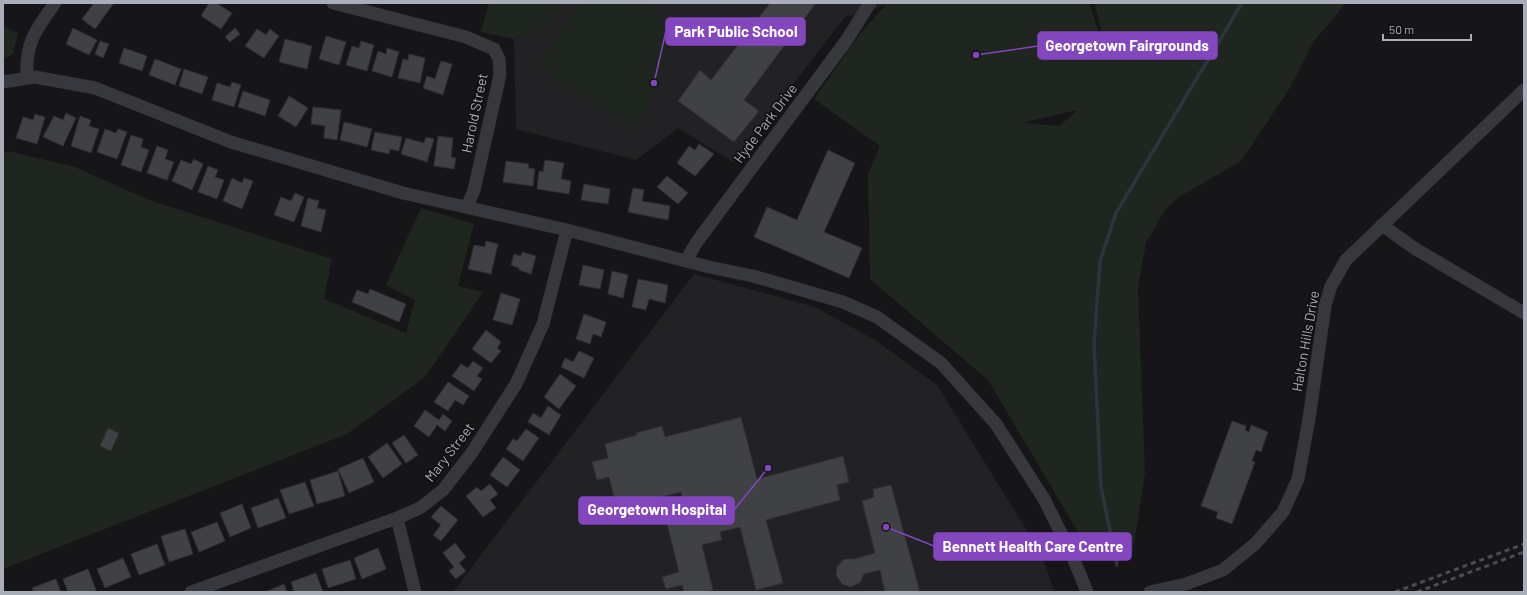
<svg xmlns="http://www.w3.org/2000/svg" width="1527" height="595" font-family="Barlow,sans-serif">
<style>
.built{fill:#222225}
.green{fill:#1e261f;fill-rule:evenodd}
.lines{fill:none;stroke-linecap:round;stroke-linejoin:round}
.stream{stroke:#2c353c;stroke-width:3.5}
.building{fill:#404145;stroke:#303034}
.minor{stroke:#37383d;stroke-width:13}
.rail{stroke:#4a4c52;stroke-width:3;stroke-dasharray:5 4;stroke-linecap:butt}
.labels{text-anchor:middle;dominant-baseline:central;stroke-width:3.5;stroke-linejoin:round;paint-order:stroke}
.street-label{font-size:14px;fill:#a8adb8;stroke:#111113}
.leader{fill:none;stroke:#8446be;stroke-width:1.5}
.callout-dot{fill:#8446be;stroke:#111113;stroke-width:1.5}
.callout{fill:#8446be;stroke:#8446be;stroke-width:1.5}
.callout-label{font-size:15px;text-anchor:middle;font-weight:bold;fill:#fff}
</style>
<rect width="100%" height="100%" fill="#161618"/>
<g class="built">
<path d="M565,3H888V5L845,17L733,162L678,128L636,160L516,129L514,39L538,32Z"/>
<path d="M694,274L815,307L875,340L937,385L1040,552L1055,592H453Z"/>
</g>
<g class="green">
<path d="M489,3H565L538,32L514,39L481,32Z"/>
<path d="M580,3H650L668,40L657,88L636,129L551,78L539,63Z"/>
<path d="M888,3H1089L1107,55L1095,6L1096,3H1346L1314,41L1288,91L1241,161L1179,197L1165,210L1146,243L1138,287L1145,473L1132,556L1091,554L988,380L870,279L868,174L880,146L814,99L862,31ZM1078,110L1059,126L1025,123L1026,122Z"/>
<path d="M3,26L18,33L13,54L3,59Z"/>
<path d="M8,151L75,167L146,199L332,259L324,299L406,333L415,300L386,285L421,208L474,224L458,286L483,292L425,377L347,434L3,569V153Z"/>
</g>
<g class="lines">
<path class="stream" d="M1117,565L1101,487L1094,344L1100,261L1116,213L1242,3"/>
</g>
<g class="building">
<path d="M94,3H114L95,29L82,19Z"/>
<path d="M209,3H216L232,13L221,29L201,16Z"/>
<path d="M770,3H816L744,100L759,111L734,142L678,101L700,70L711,80Z"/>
<path d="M73,28L97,40L89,55L66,44Z"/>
<path d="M235,28L240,34L230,42L225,37Z"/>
<path d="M257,29L266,35L270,29L279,36L264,58L245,46Z"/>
<path d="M326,36L346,42L339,65L319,59Z"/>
<path d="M285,39L312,46L307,69L279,62Z"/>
<path d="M100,41L109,44L103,58L95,54Z"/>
<path d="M361,41L374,45L367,71L346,65L352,46L359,48Z"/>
<path d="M124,48L147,56L142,71L119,63Z"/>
<path d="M387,48L399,52L392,77L372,71L378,51L386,54Z"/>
<path d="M409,54L425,58L420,83L398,78L403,59L408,60Z"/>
<path d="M155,59L181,69L175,85L149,75Z"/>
<path d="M441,61L452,64L443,95L423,88L427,76L435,79Z"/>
<path d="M184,69L208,77L202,94L179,86Z"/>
<path d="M232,82L241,85L234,107L212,100L217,83L230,87Z"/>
<path d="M243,91L270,100L265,116L238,107Z"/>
<path d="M289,96L308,108L296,127L278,116Z"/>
<path d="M313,107L341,110L337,140L324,138L325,126L311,124Z"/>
<path d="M66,113L76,118L63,146L43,137L54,116L63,120Z"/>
<path d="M35,114L45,117L37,144L16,138L23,117L33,120Z"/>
<path d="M80,116L91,120L89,126L99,129L91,153L71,146Z"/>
<path d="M344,122L372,129L367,147L340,140Z"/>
<path d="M105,129L116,133L118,129L127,132L117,159L97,152Z"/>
<path d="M375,132L402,137L399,151L390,149L389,154L371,150Z"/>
<path d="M131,135L143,139L141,147L149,150L141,172L121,165Z"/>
<path d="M438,136L453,138L451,157L456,158L454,169L434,166Z"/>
<path d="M426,137L434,139L427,162L401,154L406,138L424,143Z"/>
<path d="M699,144L714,154L695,176L677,163L689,146L695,150Z"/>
<path d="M157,146L168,150L165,159L174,162L167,180L147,173Z"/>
<path d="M828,150L855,163L824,232L862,248L849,278L754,237L767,207L797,220Z"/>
<path d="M194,159L203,164L192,190L172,181L181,160L191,164Z"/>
<path d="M545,160L564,163L561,179L571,181L569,194L537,189L539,171L543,172Z"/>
<path d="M506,161L529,164L528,168L535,169L533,186L503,182Z"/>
<path d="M208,166L218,170L215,177L224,180L217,199L198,192Z"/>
<path d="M667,176L688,193L678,204L657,187Z"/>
<path d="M232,178L242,183L244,178L253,181L242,209L223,201Z"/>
<path d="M584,184L610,189L608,204L581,200Z"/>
<path d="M633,188L644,190L642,201L670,206L668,220L628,212Z"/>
<path d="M295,193L304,197L294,222L274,215L281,197L291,201Z"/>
<path d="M308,198L319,201L317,208L326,210L321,232L301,226Z"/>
<path d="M486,241L498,244L491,274L468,269L474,245L485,247Z"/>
<path d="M522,252L536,256L531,274L519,270V268L511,265L514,254L521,256Z"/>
<path d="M583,265L604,270L600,289L579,285Z"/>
<path d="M612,271L628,275L623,298L608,294Z"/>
<path d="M638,279L668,285L665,303L649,299L646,310L632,307Z"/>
<path d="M370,289L406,304L399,322L352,302L357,290L368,294Z"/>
<path d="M501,293L520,299L512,325L493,320Z"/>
<path d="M584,314L606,322L601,337L593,334L590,344L576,339Z"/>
<path d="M486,330L501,342L497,348L501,351L491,363L472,349Z"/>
<path d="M579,351L594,358L584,378L561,367L565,358L573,362Z"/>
<path d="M473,361L483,368L477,376L482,379L474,391L452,376L461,364L468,368Z"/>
<path d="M560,374L576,386L559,409L544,397Z"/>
<path d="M448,382L469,396L463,405L455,400L448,411L434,402Z"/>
<path d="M548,406L561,415L549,435L528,422L533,413L541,418Z"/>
<path d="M425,410L439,420L443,414L452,421L445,431L437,425L429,437L414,426Z"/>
<path d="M741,417L757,479L843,456L849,482L837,485L840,500L766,520L783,583L756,590L740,527L720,532L722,540L702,545L713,590L704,592H684L682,585L666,589L662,577L679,572L664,512L685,507L681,492L617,508L609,477L597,480L592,462L608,458L605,444L637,435L636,433L662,426L665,437Z"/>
<path d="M1232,421L1246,426L1245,430L1249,432L1251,425L1268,432L1261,452L1256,450L1252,461L1255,462L1232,524L1216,518L1218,512L1201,506Z"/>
<path d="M108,428L119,433L111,451L100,446Z"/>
<path d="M526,429L539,438L523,461L506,449L513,439L517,441Z"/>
<path d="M404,435L418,455L406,463L392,443Z"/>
<path d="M387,443L402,464L383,478L368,457Z"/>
<path d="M503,457L520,470L507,487L490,475Z"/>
<path d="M363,458L374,482L349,493L338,469Z"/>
<path d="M338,471L345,496L317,504L310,480Z"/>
<path d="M305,482L314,506L289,514L280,490Z"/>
<path d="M490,484L498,494L490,500L496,508L483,517L466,496L477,487L481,491Z"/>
<path d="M891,485L920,592H885L880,570L864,574L860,583L850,587L842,584L836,575L837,567L844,559H854L875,553L862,501L874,497L873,489Z"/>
<path d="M278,498L286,518L258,528L251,508Z"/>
<path d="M242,504L251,528L230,537L220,513Z"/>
<path d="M441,506L458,520L441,541L433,535L441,525L431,517Z"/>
<path d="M217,522L225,541L199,552L191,532Z"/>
<path d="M185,529L193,554L169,562L161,536Z"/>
<path d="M455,543L466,557L459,563L466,571L456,579L449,571L454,567L443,553Z"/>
<path d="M157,544L165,565L139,575L131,554Z"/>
<path d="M378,548L386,569L362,579L354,558Z"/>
<path d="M123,558L131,577L105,588L97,569Z"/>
<path d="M350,560L356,579L328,588L322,569Z"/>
<path d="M88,569L96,590L92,592H68L63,579Z"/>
<path d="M316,573L323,592H294L291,582Z"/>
<path d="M56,579L61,592H34L32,588Z"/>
<path d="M284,584L287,592H265Z"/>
</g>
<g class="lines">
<g class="minor">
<path d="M333,3L466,37L494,49L499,59L500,75L474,190L467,207"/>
<path d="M27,78C25,43 35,31 55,3"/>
<path d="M3,82L35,77L95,88L231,142L403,193L567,230L709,267L753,276L843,302L877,317L941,363L996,424L1044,499L1072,555L1087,592"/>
<path d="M1382,225L1414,248L1524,313"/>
<path d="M686,261L696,243L846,41L870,3"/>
<path d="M397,518L415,592"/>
<path d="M191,592L397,518L420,508L443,490L471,454L516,384L543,324L567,230"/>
<path d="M1150,592L1186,584L1223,570L1255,544L1283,512L1298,479L1309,419L1325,306L1331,286L1346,260L1524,90"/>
</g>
<g class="rail">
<path d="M1395,592L1524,544"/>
<path d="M1417,592L1524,552"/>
</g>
</g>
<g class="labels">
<g class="street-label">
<text transform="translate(474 113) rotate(-78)">Harold Street</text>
<text transform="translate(765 123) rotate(-53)">Hyde Park Drive</text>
<text transform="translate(1305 341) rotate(-80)">Halton Hills Drive</text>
<text transform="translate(449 452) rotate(-52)">Mary Street</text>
</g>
</g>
<path class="leader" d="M654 83L666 31M976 55L1038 46M768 468L734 510M886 527L934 546"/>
<g class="callout-dot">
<circle cx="654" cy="83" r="4"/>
<circle cx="976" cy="55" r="4"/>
<circle cx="768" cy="468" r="4"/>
<circle cx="886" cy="527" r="4"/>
</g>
<g class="callout">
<rect x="666" y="18" width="139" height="27" rx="4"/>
<rect x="1038" y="32" width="179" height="27" rx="4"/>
<rect x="579" y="497" width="155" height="27" rx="4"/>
<rect x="934" y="533" width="197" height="27" rx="4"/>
</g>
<g class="callout-label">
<text x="736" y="37">Park Public School</text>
<text x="1127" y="51">Georgetown Fairgrounds</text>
<text x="657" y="515">Georgetown Hospital</text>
<text x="1033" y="552">Bennett Health Care Centre</text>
</g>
<rect width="1527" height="595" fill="none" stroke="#a8adb8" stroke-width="8"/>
<path d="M1383 34v6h88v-6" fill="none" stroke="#a8adb8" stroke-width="2"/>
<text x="1389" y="34" font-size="12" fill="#a8adb8" stroke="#111113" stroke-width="3" paint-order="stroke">50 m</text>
</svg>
